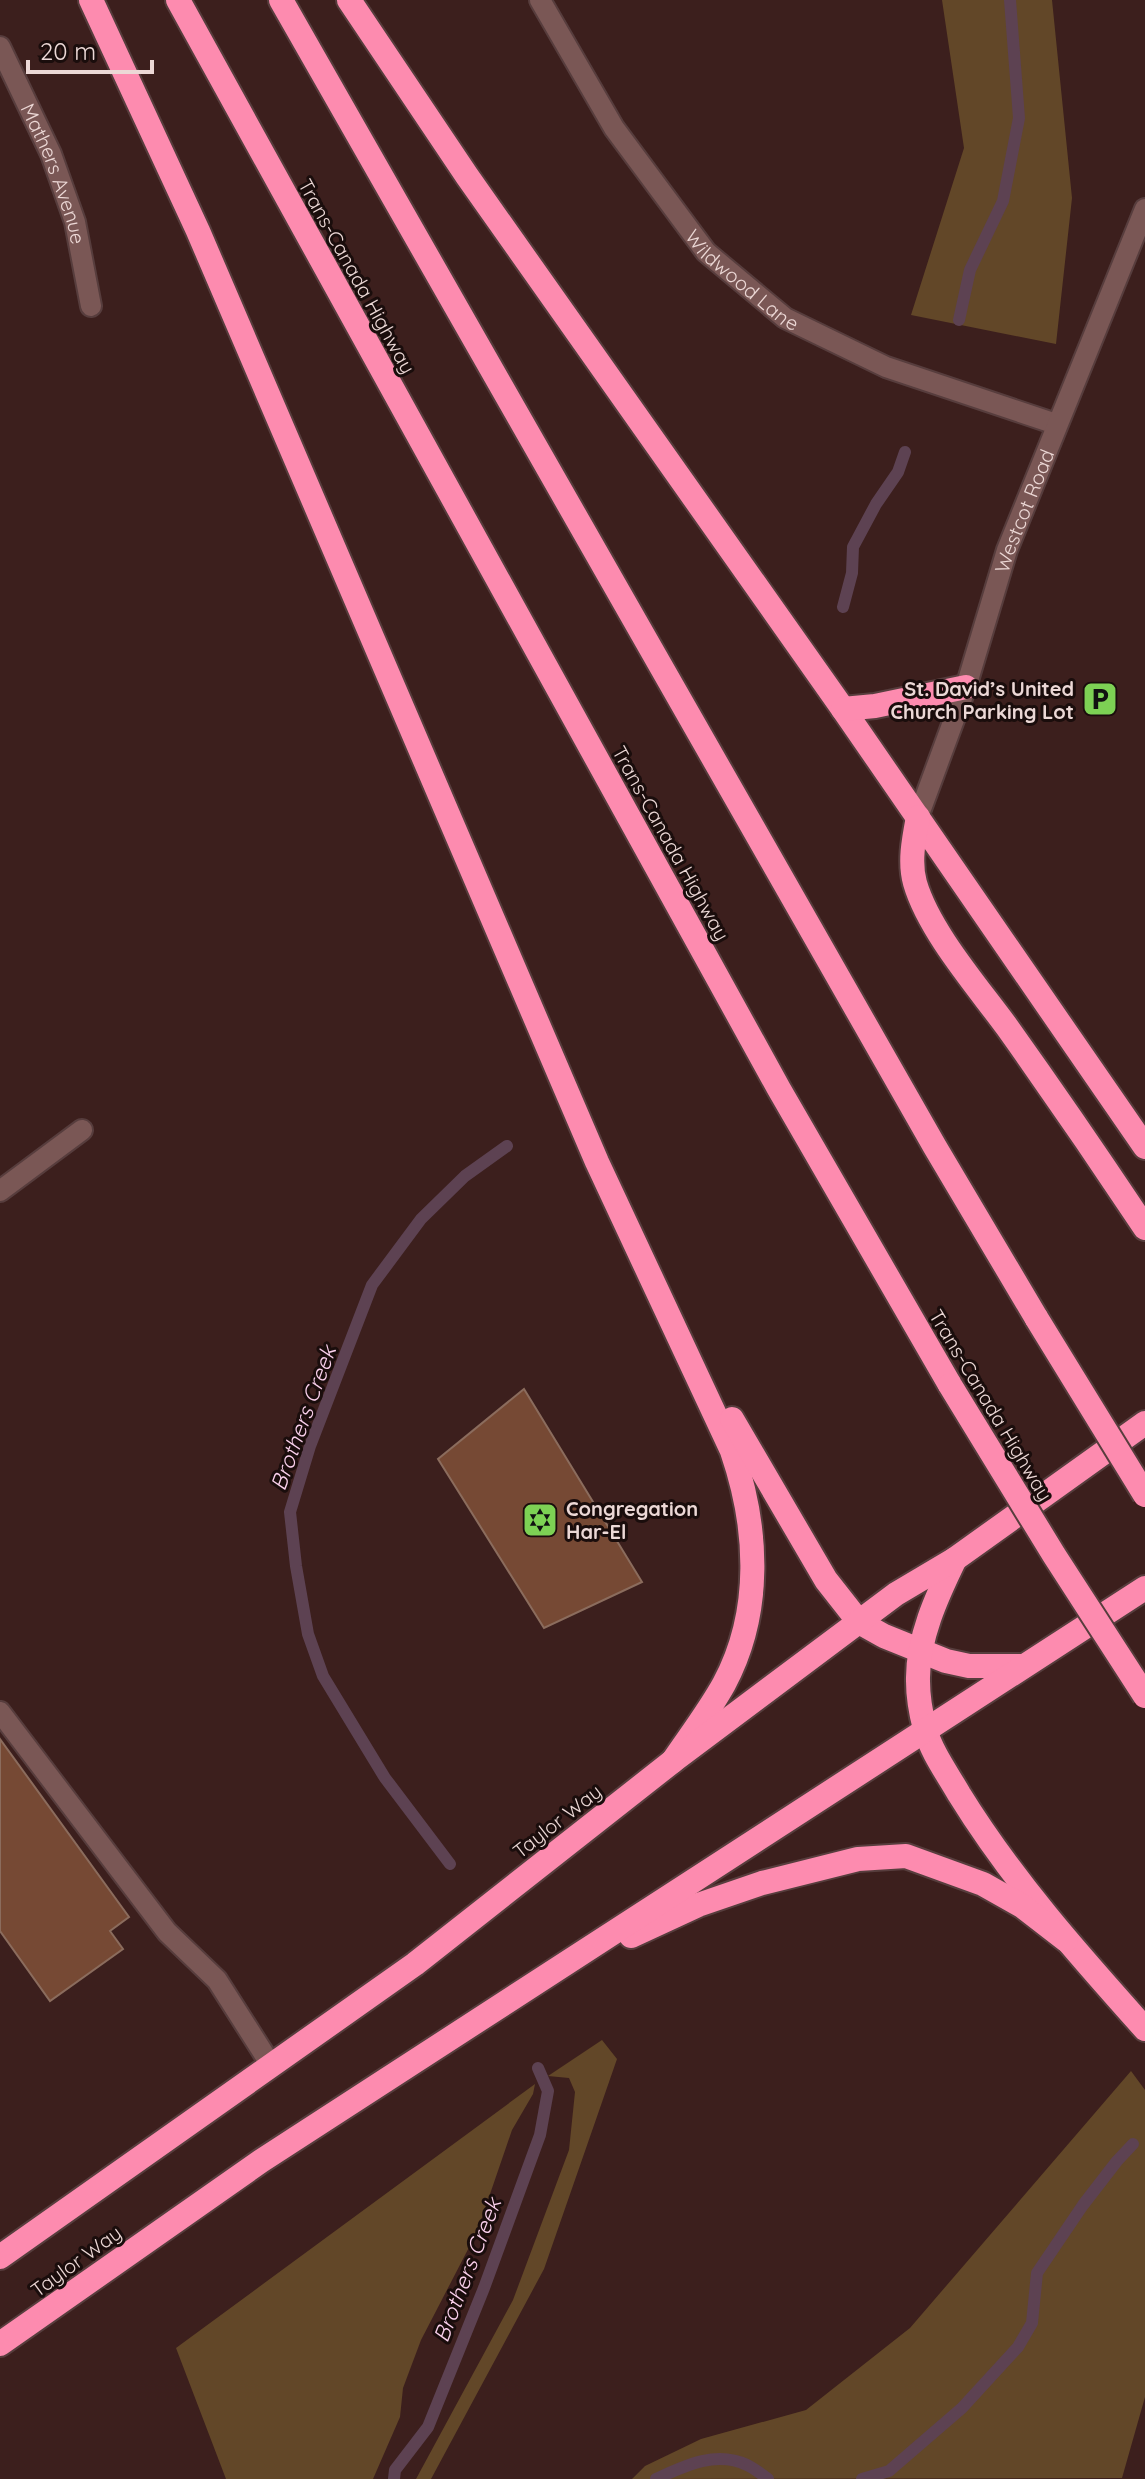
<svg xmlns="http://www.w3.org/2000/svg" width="1145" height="2479" font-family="Quicksand,sans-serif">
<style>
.green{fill:#624728}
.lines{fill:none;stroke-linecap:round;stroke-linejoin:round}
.stream{stroke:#5d4252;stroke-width:12}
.building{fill:#764934;stroke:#8b6c5d;stroke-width:2}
.minor-casing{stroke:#573d3d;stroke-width:24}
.highway-casing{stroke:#573d3d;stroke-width:28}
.minor{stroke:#7a5755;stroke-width:20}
.highway{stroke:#fd8baf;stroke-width:24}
.highway-bridge-casing{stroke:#573d3d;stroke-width:28;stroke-linecap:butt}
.highway-bridge{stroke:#fd8baf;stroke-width:24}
.labels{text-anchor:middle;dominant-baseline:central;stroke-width:6;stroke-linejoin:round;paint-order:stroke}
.street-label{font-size:20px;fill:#ecd8d6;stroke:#1a0d0c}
.poi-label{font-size:20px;font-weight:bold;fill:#ecd8d6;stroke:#1a0d0c;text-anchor:end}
.water-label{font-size:22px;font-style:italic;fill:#fbd1ed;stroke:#1a0d0c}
</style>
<rect width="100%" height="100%" fill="#3c1f1d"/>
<g class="green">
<path d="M942,0H1052L1072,198L1056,344L911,315L964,148Z"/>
<path d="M602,2040L617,2059L544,2269L431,2479H416L513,2300L569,2150L575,2092L569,2078L548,2076Z"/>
<path d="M1131,2071L1145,2090V2397L1122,2478L632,2479L645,2466L701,2439L806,2410L910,2328Z"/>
<path d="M535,2084L533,2094L512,2130L477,2232L421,2340L403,2388L400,2417L373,2479H226L176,2348Z"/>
</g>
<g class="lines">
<g class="stream">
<path d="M959,320L970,270L1003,201L1019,118L1010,0"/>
<path d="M843,607L852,573L853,547L876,504L898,472L905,452"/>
<path d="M450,1864L385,1778L323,1676L308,1634L296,1566L290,1512L310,1446L372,1285L421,1219L465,1176L507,1146"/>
<path d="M394,2479L395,2470L428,2427L484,2288L540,2135L548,2091L538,2068"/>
<path d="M656,2479C684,2466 716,2450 747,2465C754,2468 761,2474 768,2479"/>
<path d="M862,2479L889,2471L962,2408L1018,2347L1032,2323L1037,2273L1083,2205L1117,2161L1133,2144"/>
</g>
</g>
<g class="building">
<path d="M524,1389L642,1582L544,1628L438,1459Z"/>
<path d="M0,1739L129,1917L110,1931L123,1949L50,2001L0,1931Z"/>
</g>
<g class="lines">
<defs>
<g id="minor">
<path id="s1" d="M540,0L614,128L706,252L785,318L886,367L1056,424"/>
<path id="s2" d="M0,47L51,154L75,222L91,306"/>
<path id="s3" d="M918,817L966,687L1007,550L1145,209"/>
<path d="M0,1191L82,1130"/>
<path d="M0,1712L167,1932L217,1980L271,2065"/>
</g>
<g id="highway">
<path d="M91,0L198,231L597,1162L732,1451C758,1527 763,1611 724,1684C709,1711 690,1736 673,1761"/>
<path d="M178,0L779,1089L950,1385"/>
<path d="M281,0L935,1147L1037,1319"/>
<path d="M349,0L467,176L843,709L1145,1147"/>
<path d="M843,709L875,706L966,687"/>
<path d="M918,817C914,838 909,862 915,883C929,931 977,986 1007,1027C1054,1093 1100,1160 1145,1228"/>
<path d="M732,1419L826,1580L859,1622L884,1636L946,1661L969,1666H1021"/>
<path d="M955,1559C937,1596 917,1639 918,1681C918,1697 921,1714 925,1729C932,1753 947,1773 959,1794C1012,1880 1078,1954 1145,2029"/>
<path d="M631,1936L698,1905L762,1883L858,1859L906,1856L983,1884L1022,1906L1066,1940"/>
<path d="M0,2257L415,1964L673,1761L896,1594L955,1559L1145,1423"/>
<path d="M0,2344L261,2161L1145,1588"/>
</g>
</defs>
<use href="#minor" class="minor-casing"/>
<use href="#highway" class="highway-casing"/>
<use href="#minor" class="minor"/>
<use href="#highway" class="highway"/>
<defs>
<g id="highway-bridge">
<path d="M1037,1319L1145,1495"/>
<path d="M950,1385L1054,1555L1145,1696"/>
</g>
</defs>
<use href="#highway-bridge" class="highway-bridge-casing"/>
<use href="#highway-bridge" class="highway-bridge"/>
</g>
<defs>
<symbol id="parking-square" viewBox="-11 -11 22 22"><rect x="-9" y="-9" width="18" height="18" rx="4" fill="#7dd154" stroke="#1a0d0c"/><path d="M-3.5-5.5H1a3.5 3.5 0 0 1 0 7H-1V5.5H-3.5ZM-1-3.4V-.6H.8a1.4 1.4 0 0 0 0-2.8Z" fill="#111"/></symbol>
<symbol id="synagogue-square" viewBox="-11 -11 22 22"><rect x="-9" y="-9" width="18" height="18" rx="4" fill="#7dd154" stroke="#1a0d0c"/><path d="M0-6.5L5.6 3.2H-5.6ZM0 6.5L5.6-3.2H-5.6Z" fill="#111"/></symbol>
</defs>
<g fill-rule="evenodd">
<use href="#parking-square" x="1080" y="679" width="40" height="40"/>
<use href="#synagogue-square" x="520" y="1500" width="40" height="40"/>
</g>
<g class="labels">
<g class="street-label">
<text stroke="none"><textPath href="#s2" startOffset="138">Mathers Avenue</textPath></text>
<text transform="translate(357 276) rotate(61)">Trans-Canada Highway</text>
<text stroke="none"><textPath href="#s1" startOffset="348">Wildwood Lane</textPath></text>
<text stroke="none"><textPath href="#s3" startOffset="324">Westcot Road</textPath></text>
<text transform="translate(671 843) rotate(61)">Trans-Canada Highway</text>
<text transform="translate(991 1405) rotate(59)">Trans-Canada Highway</text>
<text transform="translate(557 1821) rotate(-38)">Taylor Way</text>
<text transform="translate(76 2261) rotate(-36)">Taylor Way</text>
</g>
<g class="poi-label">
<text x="1074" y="688">St. David’s United<tspan x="1074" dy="23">Church Parking Lot</tspan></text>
<text x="566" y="1508" text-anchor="start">Congregation<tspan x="566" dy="23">Har-El</tspan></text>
</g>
<g class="water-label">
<text transform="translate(303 1418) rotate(-70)">Brothers Creek</text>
<text transform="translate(467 2270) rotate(-69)">Brothers Creek</text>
</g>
</g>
<path d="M28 60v12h124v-12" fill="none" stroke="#ecd8d6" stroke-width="4"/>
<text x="40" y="60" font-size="24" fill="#ecd8d6" stroke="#1a0d0c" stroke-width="6" paint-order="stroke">20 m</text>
</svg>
